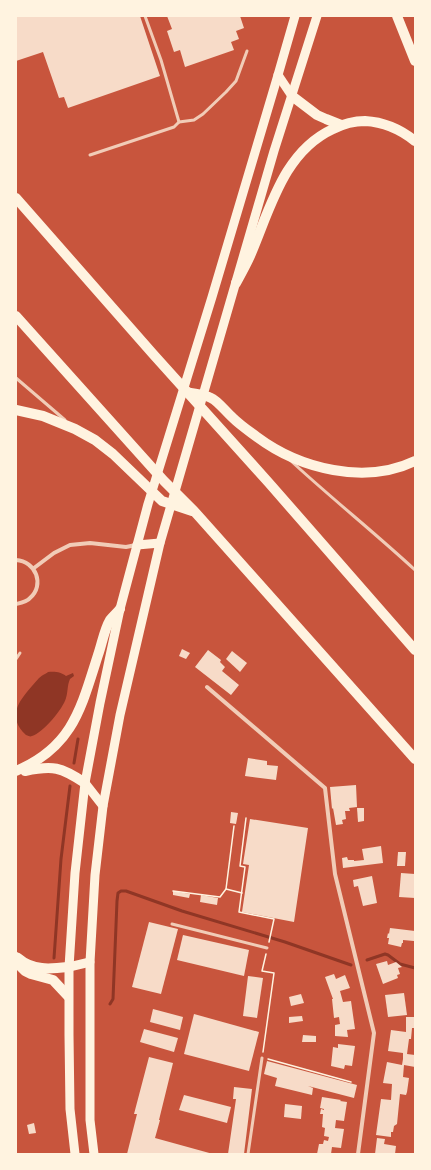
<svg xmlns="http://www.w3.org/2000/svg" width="431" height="1170" font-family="'Space Grotesk',sans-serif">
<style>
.water{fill:#8f3625}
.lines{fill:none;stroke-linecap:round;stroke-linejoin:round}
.stream{stroke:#8f3625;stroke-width:3}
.building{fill:#f7dbc8}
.path{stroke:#fff3e0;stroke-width:1.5}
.service{stroke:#f1ccb7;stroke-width:3}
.minor{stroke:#f1ccb7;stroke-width:4}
.trunk{stroke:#fff3e0;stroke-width:9}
.motorway{stroke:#fff3e0;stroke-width:10}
</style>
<rect width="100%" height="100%" fill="#c8553d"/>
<path class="water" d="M48,672C54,671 62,672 66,676L73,673L74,676L70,679C67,686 68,692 66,698C63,709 43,733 32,736C30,737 29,736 26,735C7,717 18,702 32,686C35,683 39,677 43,675C45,674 47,673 48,672Z"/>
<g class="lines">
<g class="stream">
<path d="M74,763L78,739"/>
<path d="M54,958L61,859L70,786"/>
<path d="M367,960L385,954L388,955L400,964L415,968"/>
<path d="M110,1004L113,999L117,901L118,893L121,891H126L182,911L285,942L351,965"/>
</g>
</g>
<g class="building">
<path d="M16,16H140L160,76L68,108L64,97L59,98L43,52L16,61Z"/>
<path d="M167,16H240L244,28L236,31L239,39L231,42L234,50L185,67L180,50L174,52L167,31L172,29Z"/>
<path d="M182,649L190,653L186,659L179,656Z"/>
<path d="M208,650L221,660L220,662L225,667L222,671L239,685L231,695L195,667Z"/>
<path d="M232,651L247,663L240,672L226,659Z"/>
<path d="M248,758L267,761V765L278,766L276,780L245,776Z"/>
<path d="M356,785L357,807L349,808L350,811H345L346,819L342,820L343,824L336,825L333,808L332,809L330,787Z"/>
<path d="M357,808H364V821L358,822Z"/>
<path d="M231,812L238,813L236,824L230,823Z"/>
<path d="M250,819L308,828L294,922L242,912L249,865L243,864Z"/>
<path d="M381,846L383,863L343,868L342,858L347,857L348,860H354V861L364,860L362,849Z"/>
<path d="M398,852H406L405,866H397Z"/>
<path d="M401,873L415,874V898L399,897Z"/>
<path d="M372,876L377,903L363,906L358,886L354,887L353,880Z"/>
<path d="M173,891L190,894L189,898L173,895Z"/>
<path d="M201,895L218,898L217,905L200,902Z"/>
<path d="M149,922L178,929L161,994L132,987Z"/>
<path d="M390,928L415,931L414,941L403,940V943H402L401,947L388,944L389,938H387L388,933L389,934Z"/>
<path d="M183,935L249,950L244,976L177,960Z"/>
<path d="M387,961L388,965L396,962L402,967L398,968L400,974L397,975L398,978L383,984L376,964Z"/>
<path d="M334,974L336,979L345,975L350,988L340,991L343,1002L351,1001L355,1029L347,1030L348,1037L335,1036V1025L340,1024L339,1017L334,1018L332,999H333L325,977Z"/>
<path d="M248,976L263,978L257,1018L243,1016Z"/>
<path d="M404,993L407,1015L388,1017L385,995Z"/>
<path d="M301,994L304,1003L291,1006L289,997Z"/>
<path d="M153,1009L183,1017L180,1030L150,1022Z"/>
<path d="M194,1014L259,1032L249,1071L184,1054Z"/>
<path d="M302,1016L303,1021L289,1023V1017Z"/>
<path d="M406,1017H415V1028H412L411,1039H409L407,1054L415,1055V1067L404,1065L403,1077L409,1078L407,1092L406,1095L400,1094L397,1124L394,1126L393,1132H391V1137L376,1135L381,1099L391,1100L392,1084L383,1083L387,1062L402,1065L403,1059V1053L388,1051L391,1030L406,1032Z"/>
<path d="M144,1029L178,1038L174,1052L140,1042Z"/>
<path d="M303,1035L316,1036V1042H302Z"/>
<path d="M338,1044L355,1046L352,1066L345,1065L344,1069L331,1066L333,1047L338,1048Z"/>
<path d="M149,1057L173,1063L159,1120H160L155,1138L213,1154H127L137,1114H134Z"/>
<path d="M267,1061L357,1085L354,1098L308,1086L313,1088L312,1095L275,1086L277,1078L264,1074Z"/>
<path d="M234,1087L252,1089L244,1154H228L236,1099H233Z"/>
<path d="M184,1095L231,1107L227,1123L179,1110Z"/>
<path d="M322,1097L341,1100L340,1101L347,1102L344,1121L336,1120L335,1128L344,1129L341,1148L332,1147L331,1154H317L319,1144H323L324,1140L328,1141L329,1137L324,1136L325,1128L322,1127L323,1114H320L321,1109L324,1110V1109L320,1108Z"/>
<path d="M285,1104L302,1106L301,1119L284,1117Z"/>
<path d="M34,1123L36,1133L29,1134L27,1125Z"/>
<path d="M377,1138L385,1139L384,1144L396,1146L395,1154H375Z"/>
</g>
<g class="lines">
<g class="path">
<path d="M246,818L240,866L245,867L239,912L274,919L269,942"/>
<path d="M234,826L226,889L242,893"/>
<path d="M173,891L220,897L226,889"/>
<path d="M263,1052L274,973L262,971L266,954"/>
<path d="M268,1059L351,1082"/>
</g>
<g class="service">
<path d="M179,122L194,120L203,114L226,92L236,81L247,51"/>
<path d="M90,155L174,127L179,122L161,60L145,16"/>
<path d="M16,378L65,420"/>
<path d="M290,460C331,498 374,532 415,570"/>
<path d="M16,659L20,653"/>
<path d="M172,924L267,948"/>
<path d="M248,1154L262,1058"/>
</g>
<g class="minor">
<path d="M16,560C36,561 45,585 30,598C27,602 21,603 16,604"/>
<path d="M34,568L54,553L70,545L90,543L126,547L136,545"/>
<path d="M207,687L325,788L335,874L374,1033L358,1154"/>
</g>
<g class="trunk">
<path d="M278,75L292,96"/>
<path d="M137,545L160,543"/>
<path d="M85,783L103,806"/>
<path d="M69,967L90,962"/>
<path d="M75,1154L70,1109L69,1035V967L75,873L85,783L100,703L120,609L148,504L212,297L278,75L295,16"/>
<path d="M94,1154L90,1120V962L95,875L103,806L120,715L160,543L274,151L317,16"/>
</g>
<g class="motorway">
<path d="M397,16L415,61"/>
<path d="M292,96L317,115L326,119L341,125"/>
<path d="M16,198L153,354L269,483L415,650"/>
<path d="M236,283C241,274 246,265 250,256C270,210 283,152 333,129C343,124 354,121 365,121C385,122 400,129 415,141"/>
<path d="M16,316L164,481L194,511L415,759"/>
<path d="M187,392C194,394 204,394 211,398C217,400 227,413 233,418C240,425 249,431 257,437C300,469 365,485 415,461"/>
<path d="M16,410L43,416L75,429L95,440L113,454L162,501L192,511"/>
<path d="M16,771C73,747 81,708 98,655C102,644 104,630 110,620C113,616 117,613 120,609"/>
<path d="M25,771C53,765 61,767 85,783"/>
<path d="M16,957L21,967L25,971L31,974L53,980L68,996"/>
<path d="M18,958C33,971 50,969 69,967"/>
</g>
</g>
<rect width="431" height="1170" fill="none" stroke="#fff3e0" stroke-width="34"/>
</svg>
